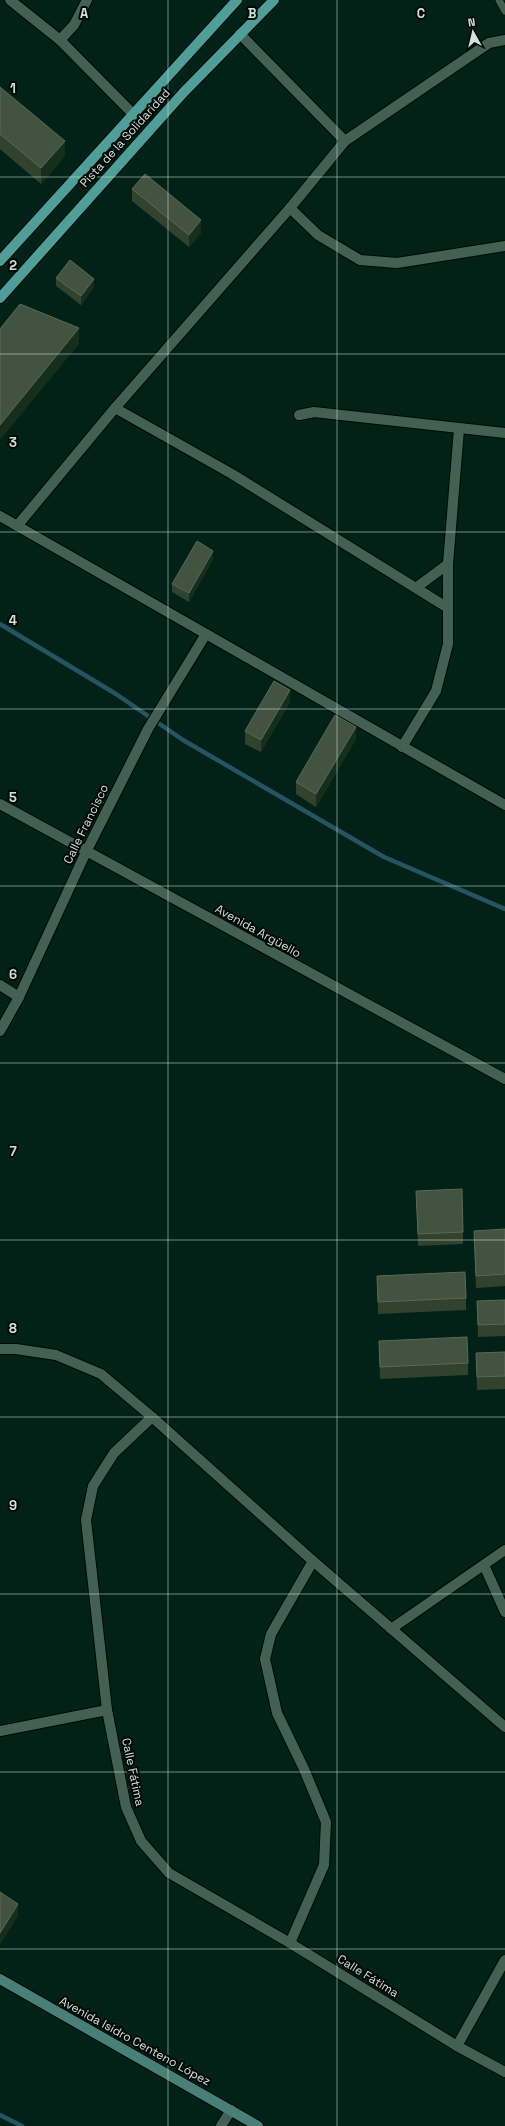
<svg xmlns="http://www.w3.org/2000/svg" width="505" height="2126" font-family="'Space Grotesk',sans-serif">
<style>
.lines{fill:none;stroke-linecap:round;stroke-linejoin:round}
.stream{stroke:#255463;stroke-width:4.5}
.lane-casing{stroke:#000a04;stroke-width:8}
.street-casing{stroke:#000a04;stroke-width:12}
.secondary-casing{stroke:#000a04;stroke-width:12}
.primary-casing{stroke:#000a04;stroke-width:12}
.lane{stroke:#426154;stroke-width:7}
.street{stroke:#426154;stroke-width:10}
.secondary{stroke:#487f76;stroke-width:10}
.primary{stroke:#4f9e97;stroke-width:10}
.wall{fill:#31422d}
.shaded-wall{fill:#172e1c}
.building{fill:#425340;stroke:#586a58}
.grid{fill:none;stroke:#d0e2da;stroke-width:1;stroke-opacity:0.55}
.labels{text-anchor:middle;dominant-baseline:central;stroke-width:4;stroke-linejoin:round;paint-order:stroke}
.street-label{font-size:12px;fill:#d0e2da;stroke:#010805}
.grid-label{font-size:13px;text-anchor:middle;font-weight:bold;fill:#d0e2da;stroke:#010805;stroke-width:4;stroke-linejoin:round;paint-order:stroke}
</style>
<rect width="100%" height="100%" fill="#022217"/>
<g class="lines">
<g class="stream">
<path d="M0,624L116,694L183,740L384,857L505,909"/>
<path d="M0,2115L22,2126"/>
</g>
<defs>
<path id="lane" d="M499,0L505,11"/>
<g id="street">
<path d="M10,0L60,40L134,115"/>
<path d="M240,34L345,141"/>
<path d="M60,40L74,25L87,0"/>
<path d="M290,208L318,235L360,260L397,263L505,246"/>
<path d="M115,408L232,474L448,608"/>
<path d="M299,415L314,412L505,433"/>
<path d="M0,516L505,805"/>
<path d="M17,526L115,408L290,208L345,141L489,43L505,40"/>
<path d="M417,587L448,564"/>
<path d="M402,747L436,691L448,644V564L459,429"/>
<path d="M0,804L505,1079"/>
<path d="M0,985L19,997"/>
<path d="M0,1031L19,997L86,852L148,729L206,634"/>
<path d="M0,1349H16L56,1355L101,1374L152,1417L313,1561L505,1727"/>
<path d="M152,1417L114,1453L93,1486L86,1520L107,1710L126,1807L141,1841L169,1873L290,1943L457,2046L505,2072"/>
<path d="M484,1565L505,1612"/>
<path d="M391,1629L505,1550"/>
<path d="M0,1731L107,1710"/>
<path d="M290,1943L324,1865L326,1822L304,1769L277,1713L265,1659L271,1634L313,1561"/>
<path d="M457,2046L505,1960"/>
<path d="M221,2126L231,2110"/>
</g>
<path id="secondary" d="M0,1979L258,2126"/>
<g id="primary">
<path d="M0,261L237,0"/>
<path d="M0,298L183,93L274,0"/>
</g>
</defs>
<use href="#lane" class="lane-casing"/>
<use href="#street" class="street-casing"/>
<use href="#secondary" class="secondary-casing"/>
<use href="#primary" class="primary-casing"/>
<use href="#lane" class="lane"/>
<use href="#street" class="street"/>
<use href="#secondary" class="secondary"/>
<use href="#primary" class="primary"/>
</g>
<g class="wall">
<path d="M0,87L65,156L41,184L0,149Z"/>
<path d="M132,189L201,233L189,247L132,201Z"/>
<path d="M56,278L94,287L81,305L56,286Z"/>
<path d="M213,559L189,602L172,592V584Z"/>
<path d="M290,702L261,752L245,744V731Z"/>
<path d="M356,739L316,807L296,794V782Z"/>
<path d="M416,1191L463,1232V1244L418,1246Z"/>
<path d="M505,1229V1286L476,1288L474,1243V1231Z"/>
<path d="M377,1276L466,1298V1310L378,1314Z"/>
<path d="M505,1300V1336L478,1337L477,1301Z"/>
<path d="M379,1341L468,1363V1375L380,1379Z"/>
<path d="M505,1352V1389L477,1390L476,1353Z"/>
</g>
<g class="shaded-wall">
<path d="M65,141V156L41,184V168Z"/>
<path d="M201,220V233L189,247V235Z"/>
<path d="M94,279V287L81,305V296Z"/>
<path d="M79,328V344L0,440V425Z"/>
<path d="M213,551V559L189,602V593Z"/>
<path d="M290,690V702L261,752V740Z"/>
<path d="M356,727V739L316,807V794Z"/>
<path d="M18,1904V1916L0,1945V1933Z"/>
</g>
<g class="building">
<path d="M0,87L65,141L41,168L0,134Z"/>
<path d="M145,174L201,220L189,235L132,189Z"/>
<path d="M70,260L94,279L81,296L56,278Z"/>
<path d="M20,304L79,328L0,425V329Z"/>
<path d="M197,541L213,551L189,593L172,584Z"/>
<path d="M274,681L290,690L261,740L245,731Z"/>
<path d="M335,715L356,727L316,794L296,782Z"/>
<path d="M462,1189L463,1232L418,1234L416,1191Z"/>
<path d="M505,1229V1274L476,1276L474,1231Z"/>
<path d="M465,1272L466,1298L378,1302L377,1276Z"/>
<path d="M505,1300V1324L478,1325L477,1301Z"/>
<path d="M467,1337L468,1363L380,1367L379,1341Z"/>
<path d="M505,1352V1376L477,1377L476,1353Z"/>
<path d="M0,1892L18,1904L0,1933Z"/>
</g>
<path class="grid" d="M168,0V2126M337,0V2126M0,177H505M0,354H505M0,532H505M0,709H505M0,886H505M0,1063H505M0,1240H505M0,1417H505M0,1594H505M0,1772H505M0,1949H505"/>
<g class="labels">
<g class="street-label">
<text transform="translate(125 138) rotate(-48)">Pista de la Solidaridad</text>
<text transform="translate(86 824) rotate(-64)">Calle Francisco</text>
<text transform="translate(258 931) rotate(29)">Avenida Argüello</text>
<text transform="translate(133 1772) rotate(78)">Calle Fátima</text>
<text transform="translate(368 1976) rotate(32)">Calle Fátima</text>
<text transform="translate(135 2041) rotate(29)">Avenida Isidro Centeno López</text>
</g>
</g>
<g class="grid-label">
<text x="84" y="18">A</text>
<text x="252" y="18">B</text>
<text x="421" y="18">C</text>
<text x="13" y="93">1</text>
<text x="13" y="270">2</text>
<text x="13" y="447">3</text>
<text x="13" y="625">4</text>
<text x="13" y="802">5</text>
<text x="13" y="979">6</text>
<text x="13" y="1156">7</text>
<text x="13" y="1333">8</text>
<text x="13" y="1510">9</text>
</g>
<g transform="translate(473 32) rotate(352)" stroke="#010805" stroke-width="3" paint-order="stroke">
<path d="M0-3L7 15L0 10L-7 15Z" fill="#d0e2da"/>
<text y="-6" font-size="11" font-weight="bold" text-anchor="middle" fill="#d0e2da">N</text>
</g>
</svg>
